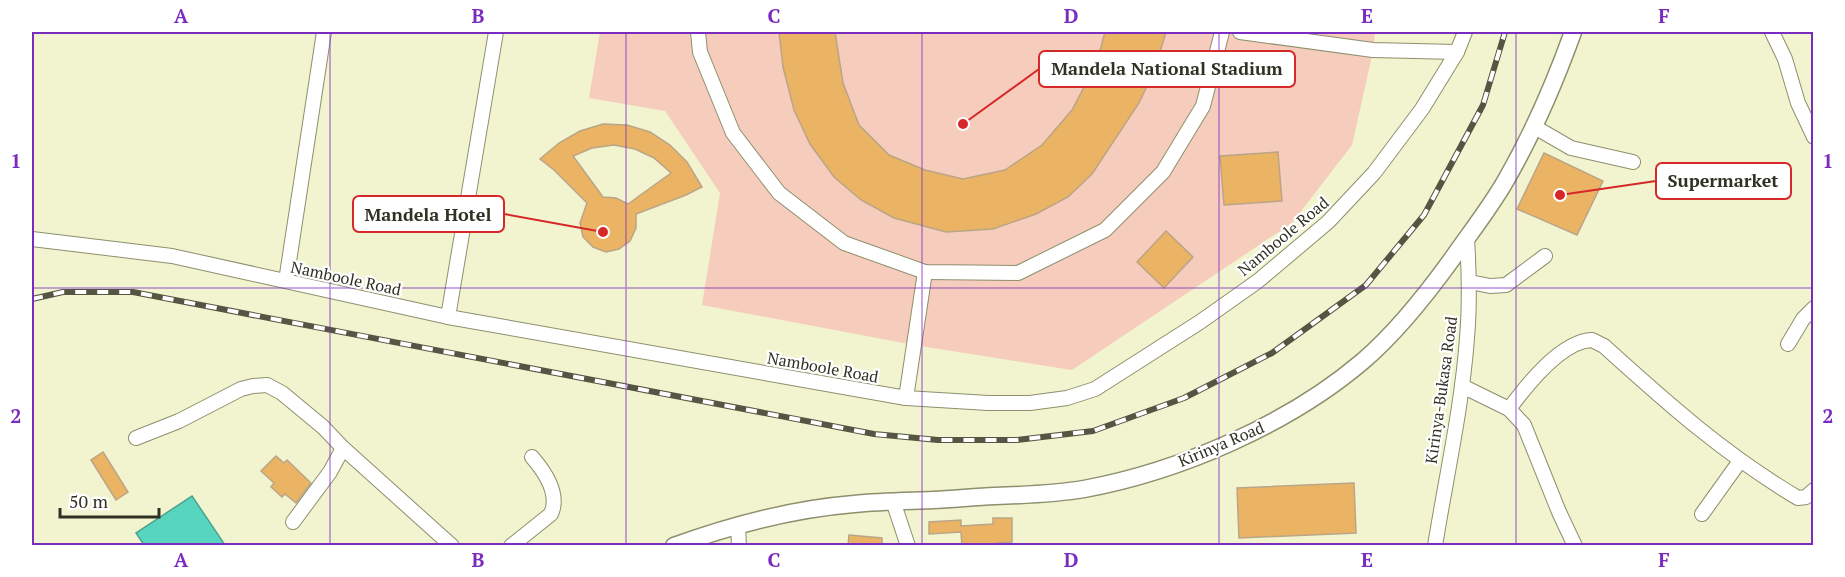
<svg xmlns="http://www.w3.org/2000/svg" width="1845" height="577" font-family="'PT Serif',serif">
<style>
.green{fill:#f6ccbc}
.water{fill:#58d5be;stroke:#4ca490;stroke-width:1.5}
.building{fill:#eab464;stroke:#baa587;stroke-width:1.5;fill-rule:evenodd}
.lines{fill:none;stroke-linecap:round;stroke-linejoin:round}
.minor-casing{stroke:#8d8f6d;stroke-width:16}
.major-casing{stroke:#8d8f6d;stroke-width:19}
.minor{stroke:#fff;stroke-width:14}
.major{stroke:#fff;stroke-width:16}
.rail-casing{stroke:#545643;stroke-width:6}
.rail{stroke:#fff;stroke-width:4;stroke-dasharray:11;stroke-linecap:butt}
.grid{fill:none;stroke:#7b2cbf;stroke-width:1.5;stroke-opacity:0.55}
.labels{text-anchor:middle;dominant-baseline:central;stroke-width:4.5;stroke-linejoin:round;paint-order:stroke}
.street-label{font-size:16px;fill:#303123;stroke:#fff}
.leader{fill:none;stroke:#d62828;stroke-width:2}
.callout-dot{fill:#d62828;stroke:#fff;stroke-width:2}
.callout{fill:#fff;stroke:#d62828;stroke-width:2}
.callout-label{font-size:18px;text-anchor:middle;font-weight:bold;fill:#303123}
.neatline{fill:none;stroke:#7b2cbf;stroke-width:2}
.grid-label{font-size:20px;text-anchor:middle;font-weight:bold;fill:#7b2cbf}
</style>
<rect width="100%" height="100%" fill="#f2f4cf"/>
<path class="green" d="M600,32H1375L1373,51L1352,145L1292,223L1072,370L914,345L702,305L720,193L665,111L589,98Z"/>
<path class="water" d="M192,496L225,545H144L136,533Z"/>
<g class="building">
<path d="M779,32H835L843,83L859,125L889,155L925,170L963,179L1005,170L1042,145L1072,110L1097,62L1105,32H1166L1155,69L1139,103L1092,174L1068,197L1036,214L993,229L946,232L894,218L861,200L834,177L810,144L794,110L783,67Z"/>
<path d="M603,124L627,125L650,132L670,145L687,162L702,187L686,195L636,214V228L630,241L619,249L606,252L593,247L583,237L580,223L587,203L554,170L540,159L559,143L580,131ZM614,145L635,149L654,158L671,173L628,204L616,198L603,197L573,156L592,148Z"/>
<path d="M1278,152L1282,201L1224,205L1220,156Z"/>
<path d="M1544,153L1603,181L1577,235L1517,209Z"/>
<path d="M1166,231L1193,257L1164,288L1137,262Z"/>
<path d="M103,452L128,492L116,500L91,460Z"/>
<path d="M276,456L284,463L287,460L311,483L296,503L285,494L282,497L271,487L274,483L261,471Z"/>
<path d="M1354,483L1356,533L1239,538L1237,488Z"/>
<path d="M993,518H1012V542L997,543L996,546H962L961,532L929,534V522L961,520V526L993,524Z"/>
<path d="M849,535L882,538V546H848Z"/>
</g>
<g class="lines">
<defs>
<g id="minor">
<path d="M698,32L700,52L733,133L779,193L844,243L925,272L1018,273L1105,230L1163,172L1203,106L1222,32"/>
<path d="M1240,32L1373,50L1457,52"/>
<path d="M1772,32L1785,59L1798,103L1814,137"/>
<path d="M1533,126L1571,148L1633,162"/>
<path d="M32,239L172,256L448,317L906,398L988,403H1030L1067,398L1095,389L1200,322L1258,281L1328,222L1374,173L1422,109L1457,52L1465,32"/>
<path d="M286,281L324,32"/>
<path d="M1470,282L1490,286L1506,285L1545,256"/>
<path d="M448,317L496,32"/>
<path d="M1788,344L1803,319L1814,308"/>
<path d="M1462,386L1509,409L1524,425L1559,512L1575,546"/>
<path d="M906,398L925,272"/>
<path d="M1509,409C1526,386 1561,341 1592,340L1604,346C1667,403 1724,454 1798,498L1806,497L1814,490"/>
<path d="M136,438L179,421L241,389L253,386L267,385L282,393L323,427L343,448L452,546"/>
<path d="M893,501L908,546"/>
<path d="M1702,514L1740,461"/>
<path d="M293,522L330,472L343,448"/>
<path d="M738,525L739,546"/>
<path d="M511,546L551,514C560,494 545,472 532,457"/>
<path d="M1435,546C1446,477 1462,407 1467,338C1470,304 1469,271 1467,238"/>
</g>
<path id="major" d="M674,546C732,525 792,509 854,504C880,501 907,501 933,500C954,499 974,497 995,496C1025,495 1055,494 1084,489C1181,471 1289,424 1363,361C1397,332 1426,295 1452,259C1470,233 1490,208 1506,180C1533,133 1555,82 1573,32"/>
</defs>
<use href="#minor" class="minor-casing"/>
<use href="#major" class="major-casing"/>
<use href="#minor" class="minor"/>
<use href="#major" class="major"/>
<defs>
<path id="rail" d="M32,299L63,292H133L874,434L938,440H1017L1093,431L1184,398L1272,353L1366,285L1424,215L1483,105L1505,32"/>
</defs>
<use href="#rail" class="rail-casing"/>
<use href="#rail" class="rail"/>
</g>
<path class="grid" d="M330,32V546M626,32V546M922,32V546M1219,32V546M1516,32V546M32,288H1814"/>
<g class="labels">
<g class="street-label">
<text transform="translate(1283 236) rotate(-40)">Namboole Road</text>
<text transform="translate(346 278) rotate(12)">Namboole Road</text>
<text transform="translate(823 367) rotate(10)">Namboole Road</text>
<text transform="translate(1441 390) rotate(-82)">Kirinya-Bukasa Road</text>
<text transform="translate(1221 444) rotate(-23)">Kirinya Road</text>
</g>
</g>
<path class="leader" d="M963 124L1039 69M1560 195L1656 181M603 232L504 214"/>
<g class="callout-dot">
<circle cx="963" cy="124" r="6"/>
<circle cx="1560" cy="195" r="6"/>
<circle cx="603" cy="232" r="6"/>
</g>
<g class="callout">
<rect x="1039" y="51" width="256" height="36" rx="6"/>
<rect x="1656" y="163" width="135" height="36" rx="6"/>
<rect x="353" y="196" width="151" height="36" rx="6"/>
</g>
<g class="callout-label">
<text x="1167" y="75">Mandela National Stadium</text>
<text x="1723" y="187">Supermarket</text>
<text x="428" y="221">Mandela Hotel</text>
</g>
<rect width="1845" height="577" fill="none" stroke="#ffffff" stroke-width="66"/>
<path d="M60 508v9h99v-9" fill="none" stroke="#303123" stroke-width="3"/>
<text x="69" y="508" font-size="18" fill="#303123" stroke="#ffffff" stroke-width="4.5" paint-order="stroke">50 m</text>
<rect x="33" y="33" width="1779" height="511" class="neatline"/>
<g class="grid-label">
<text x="181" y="23">A</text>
<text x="478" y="23">B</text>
<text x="774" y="23">C</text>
<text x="1071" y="23">D</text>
<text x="1367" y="23">E</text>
<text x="1664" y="23">F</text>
<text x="16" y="168">1</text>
<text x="1828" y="168">1</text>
<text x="16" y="423">2</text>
<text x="1828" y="423">2</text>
<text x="181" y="567">A</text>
<text x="478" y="567">B</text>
<text x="774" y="567">C</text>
<text x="1071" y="567">D</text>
<text x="1367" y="567">E</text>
<text x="1664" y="567">F</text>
</g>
</svg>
